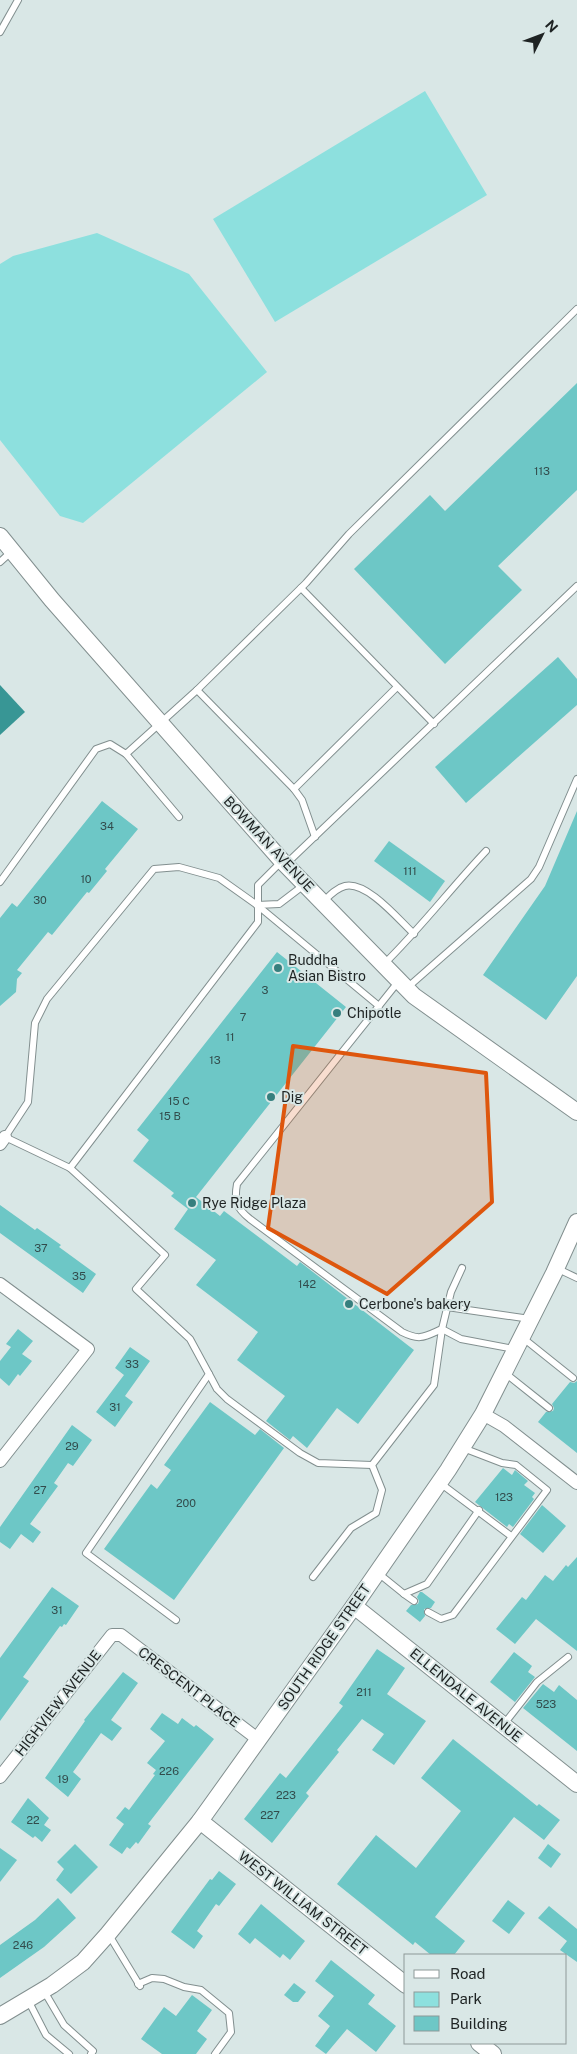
<svg xmlns="http://www.w3.org/2000/svg" width="577" height="2054" font-family="'Public Sans',sans-serif">
<style>
.green{fill:#8de0de}
.water{fill:#389695}
.building{fill:#6dc7c6}
.lines{fill:none;stroke-linecap:round;stroke-linejoin:round}
.service-casing{stroke:#828f8f;stroke-width:8}
.minor-casing{stroke:#828f8f;stroke-width:14}
.tertiary-casing{stroke:#828f8f;stroke-width:18}
.service{stroke:#fff;stroke-width:6}
.minor{stroke:#fff;stroke-width:12}
.tertiary{stroke:#fff;stroke-width:16}
.marked{fill:#de560d;fill-opacity:0.2;stroke:#de560d;stroke-width:4;stroke-linejoin:round}
.poi-dot{fill:#367f7e;stroke:#d9e7e6;stroke-width:2}
.labels{text-anchor:middle;dominant-baseline:central;stroke-width:4;stroke-linejoin:round;paint-order:stroke}
.number-label{font-size:11px;fill:#324c4c}
.street-label{font-size:14px;fill:#1e2323;stroke:#d9e7e6}
.poi-label{font-size:14px;fill:#1e2323;stroke:#d9e7e6;text-anchor:start}
</style>
<rect width="100%" height="100%" fill="#d9e7e6"/>
<g class="green">
<path d="M425,91L487,195L275,322L213,219Z"/>
<path d="M97,233L189,274L267,372L83,523L60,516L0,440V264L13,256Z"/>
</g>
<path class="water" d="M0,685L25,712L0,735Z"/>
<g class="building">
<path d="M577,383V490L498,566L522,590L445,664L354,569L430,495L445,511Z"/>
<path d="M558,657L577,679V705L466,803L435,767Z"/>
<path d="M102,801L138,829L105,869L107,871L89,893L87,892L52,935L48,932L17,970L22,973L17,979L16,992L0,1006V918L12,903L17,907Z"/>
<path d="M577,811V976L546,1020L483,975L545,886Z"/>
<path d="M389,841L445,881L430,902L374,861Z"/>
<path d="M277,952L346,1007L196,1197L220,1216L224,1211L297,1266L300,1262L414,1350L358,1424L337,1408L307,1448L293,1436L290,1440L266,1421L285,1396L237,1360L258,1332L196,1285L216,1260L174,1229L188,1209L171,1196L174,1193L133,1161L149,1140L137,1130Z"/>
<path d="M0,1205L35,1230L37,1228L61,1245L59,1247L96,1274L83,1293L0,1233Z"/>
<path d="M18,1329L33,1341L22,1354L32,1361L20,1376L18,1374L9,1386L0,1378V1361L11,1347L6,1344Z"/>
<path d="M130,1347L150,1361L125,1396L133,1402L115,1427L96,1412L124,1375L115,1368Z"/>
<path d="M577,1381V1453L538,1422L546,1412L553,1411L554,1408L552,1404L570,1382L574,1383Z"/>
<path d="M210,1402L255,1435L260,1429L284,1448L174,1600L104,1549L151,1484L157,1489L171,1470L164,1465Z"/>
<path d="M72,1425L92,1440L73,1466L68,1463L54,1483L58,1486L30,1524L41,1532L33,1543L21,1534L10,1549L0,1542V1527Z"/>
<path d="M503,1468L512,1475L515,1470L528,1481L524,1485L535,1493L532,1497L534,1499L513,1527L509,1524L507,1527L475,1502Z"/>
<path d="M542,1505L566,1526L543,1553L520,1534Z"/>
<path d="M577,1557V1651L536,1619L515,1644L496,1629L522,1597L526,1600L545,1575L553,1581L566,1565L568,1567Z"/>
<path d="M52,1587L79,1606L66,1625L64,1624L62,1627L60,1626L23,1677L29,1681L0,1721V1658Z"/>
<path d="M420,1592H422L435,1602L431,1608L424,1609L425,1616L420,1622L406,1611L411,1605L418,1604L419,1601L417,1597Z"/>
<path d="M377,1649L405,1668L387,1694L426,1721L394,1765L372,1750L384,1734L362,1719L337,1750L339,1752L306,1793L309,1796L272,1843L244,1819L280,1773L286,1778L343,1706L339,1703Z"/>
<path d="M514,1652L532,1666L528,1672L535,1677L515,1702L490,1682Z"/>
<path d="M123,1672L138,1683L111,1720L122,1728L112,1741L101,1733L73,1772L81,1779L68,1797L45,1778L85,1721L84,1720Z"/>
<path d="M543,1684L554,1692L559,1685L577,1700V1751L523,1708Z"/>
<path d="M162,1713L178,1724L182,1718L194,1727L196,1725L214,1739L148,1824L151,1826L138,1844L136,1842L130,1849L127,1847L122,1854L109,1845L124,1824L116,1818L125,1807L129,1810L155,1775L153,1774L156,1770L147,1763L165,1741L150,1729Z"/>
<path d="M453,1739L537,1806L539,1804L560,1820L544,1840L514,1817L435,1917L465,1941L454,1955H431L415,1942L413,1945L337,1884L376,1835L416,1868L461,1811L421,1778Z"/>
<path d="M28,1798L49,1818L44,1825L51,1830L42,1842L35,1836L33,1838L11,1822Z"/>
<path d="M75,1844L98,1867L71,1894L56,1880L64,1869L57,1862Z"/>
<path d="M548,1844L561,1854L551,1868L538,1858Z"/>
<path d="M0,1848L17,1860L0,1882Z"/>
<path d="M219,1871L236,1884L219,1906L216,1904L197,1931L203,1936L194,1949L171,1932L210,1879L212,1880Z"/>
<path d="M58,1898L76,1918L44,1947L0,1978V1945L35,1920Z"/>
<path d="M508,1900L525,1913L509,1934L492,1921Z"/>
<path d="M261,1904L305,1941L290,1960L283,1954L280,1958L255,1938L250,1944L238,1934Z"/>
<path d="M549,1906L577,1929V1962L560,1950L567,1941L538,1918Z"/>
<path d="M331,1960L375,1995L368,2004L396,2026L376,2052L347,2029L326,2054L315,2046L330,2026L318,2016L334,1996L315,1981Z"/>
<path d="M294,1983L306,1992L298,2002H293L284,1995Z"/>
<path d="M192,1995L212,2010L197,2031L207,2039L196,2054H162L141,2039L164,2007L176,2016Z"/>
</g>
<g class="lines">
<defs>
<g id="service">
<path d="M0,32L18,0"/>
<path d="M0,562L11,552"/>
<path d="M301,588L434,724"/>
<path d="M197,690L294,789L302,800L315,837"/>
<path d="M126,754L179,817"/>
<path d="M294,789L397,687"/>
<path d="M286,864L577,586"/>
<path d="M0,882L96,749L110,744L126,754L197,690L306,583L349,534L577,309"/>
<path d="M323,902C329,896 336,888 345,886C367,881 399,920 414,934"/>
<path d="M257,905L279,904L304,885"/>
<path d="M383,965C420,929 451,888 486,851"/>
<path d="M398,982L237,1184C234,1201 236,1208 250,1219L402,1332C420,1341 424,1337 442,1329"/>
<path d="M408,987L531,879L539,867L577,779"/>
<path d="M70,1168L258,922V885L281,862"/>
<path d="M556,1268L577,1278"/>
<path d="M447,1307L530,1319"/>
<path d="M442,1329L461,1339L514,1349"/>
<path d="M523,1338L573,1378"/>
<path d="M505,1373L549,1408"/>
<path d="M209,1374L217,1389L227,1399L300,1453L318,1463L372,1465"/>
<path d="M440,1483L511,1536"/>
<path d="M378,1573L404,1594L427,1584L479,1510"/>
<path d="M313,1577L351,1528L376,1513L382,1490L372,1465L434,1385L442,1329L451,1292L462,1268"/>
<path d="M404,1594L414,1601"/>
<path d="M428,1612L441,1619L453,1615L547,1490L516,1465L502,1463L463,1448"/>
<path d="M176,1620L86,1553L209,1374L190,1339L136,1289L165,1255L70,1168L5,1137L28,1102L35,1023L47,999L154,869L179,867L219,878L257,905L379,1006"/>
<path d="M504,1724L537,1682L568,1657"/>
<path d="M109,1935L140,1986"/>
<path d="M138,1984L152,1978L164,1979L184,1987L201,1990L229,2013L231,2032L215,2054"/>
<path d="M44,1991L64,2025L93,2051L91,2054"/>
<path d="M28,2000L46,2035L69,2054"/>
</g>
<g id="minor">
<path d="M0,1144L5,1137"/>
<path d="M0,1284L88,1349L0,1461"/>
<path d="M483,1414L504,1426L577,1483"/>
<path d="M0,1777L112,1635H121L259,1740"/>
</g>
<g id="tertiary">
<path d="M0,536L52,600L282,861L414,996L577,1112"/>
<path d="M354,1606L577,1784"/>
<path d="M200,1821L406,1985"/>
<path d="M0,2016L52,1985L83,1962L108,1934L200,1821L354,1606L448,1470L483,1414L554,1273L577,1222"/>
<path d="M479,2043L493,2054"/>
</g>
</defs>
<use href="#service" class="service-casing"/>
<use href="#minor" class="minor-casing"/>
<use href="#tertiary" class="tertiary-casing"/>
<use href="#service" class="service"/>
<use href="#minor" class="minor"/>
<use href="#tertiary" class="tertiary"/>
</g>
<path class="marked" d="M293,1046L486,1073L492,1202L387,1294L268,1228Z"/>
<g class="poi-dot">
<circle cx="278" cy="968" r="5"/>
<circle cx="337" cy="1013" r="5"/>
<circle cx="271" cy="1097" r="5"/>
<circle cx="192" cy="1203" r="5"/>
<circle cx="349" cy="1304" r="5"/>
</g>
<g class="labels">
<g class="number-label">
<text x="542" y="471">113</text>
<text x="107" y="826">34</text>
<text x="410" y="871">111</text>
<text x="86" y="879">10</text>
<text x="40" y="900">30</text>
<text x="265" y="990">3</text>
<text x="243" y="1017">7</text>
<text x="230" y="1037">11</text>
<text x="215" y="1060">13</text>
<text x="179" y="1101">15 C</text>
<text x="170" y="1116">15 B</text>
<text x="41" y="1248">37</text>
<text x="79" y="1276">35</text>
<text x="307" y="1284">142</text>
<text x="132" y="1364">33</text>
<text x="115" y="1407">31</text>
<text x="72" y="1446">29</text>
<text x="40" y="1490">27</text>
<text x="504" y="1497">123</text>
<text x="186" y="1503">200</text>
<text x="57" y="1610">31</text>
<text x="364" y="1692">211</text>
<text x="546" y="1704">523</text>
<text x="169" y="1771">226</text>
<text x="63" y="1779">19</text>
<text x="286" y="1795">223</text>
<text x="270" y="1815">227</text>
<text x="33" y="1820">22</text>
<text x="23" y="1945">246</text>
</g>
<g class="street-label">
<text transform="translate(269 844) rotate(47)">BOWMAN AVENUE</text>
<text transform="translate(324 1647) rotate(-55)">SOUTH RIDGE STREET</text>
<text transform="translate(189 1687) rotate(37)">CRESCENT PLACE</text>
<text transform="translate(466 1695) rotate(39)">ELLENDALE AVENUE</text>
<text transform="translate(58 1703) rotate(-52)">HIGHVIEW AVENUE</text>
<text transform="translate(303 1903) rotate(38)">WEST WILLIAM STREET</text>
</g>
<g class="poi-label">
<text x="288" y="960">Buddha<tspan x="288" dy="16">Asian Bistro</tspan></text>
<text x="347" y="1013">Chipotle</text>
<text x="281" y="1097">Dig</text>
<text x="202" y="1203">Rye Ridge Plaza</text>
<text x="359" y="1304">Cerbone's bakery</text>
</g>
</g>
<rect x="404" y="1954" width="162" height="90" fill="#d9e7e6" stroke="#8e9998"/>
<rect x="414" y="1970" width="25" height="8" fill="#ffffff" stroke="#8e9998"/>
<text x="450" y="1979" font-size="15" fill="#1e2323">Road</text>
<rect x="414" y="1992" width="25" height="15" fill="#8de0de" stroke="#8e9998"/>
<text x="450" y="2004" font-size="15" fill="#1e2323">Park</text>
<rect x="414" y="2016" width="25" height="15" fill="#6dc7c6" stroke="#8e9998"/>
<text x="450" y="2029" font-size="15" fill="#1e2323">Building</text>
<g transform="translate(542 35) rotate(48)" stroke="#d9e7e6" stroke-width="4" paint-order="stroke">
<path d="M0-4L9 19L0 12L-9 19Z" fill="#1e2323"/>
<text y="-8" font-size="14" font-weight="bold" text-anchor="middle" fill="#1e2323">N</text>
</g>
</svg>
